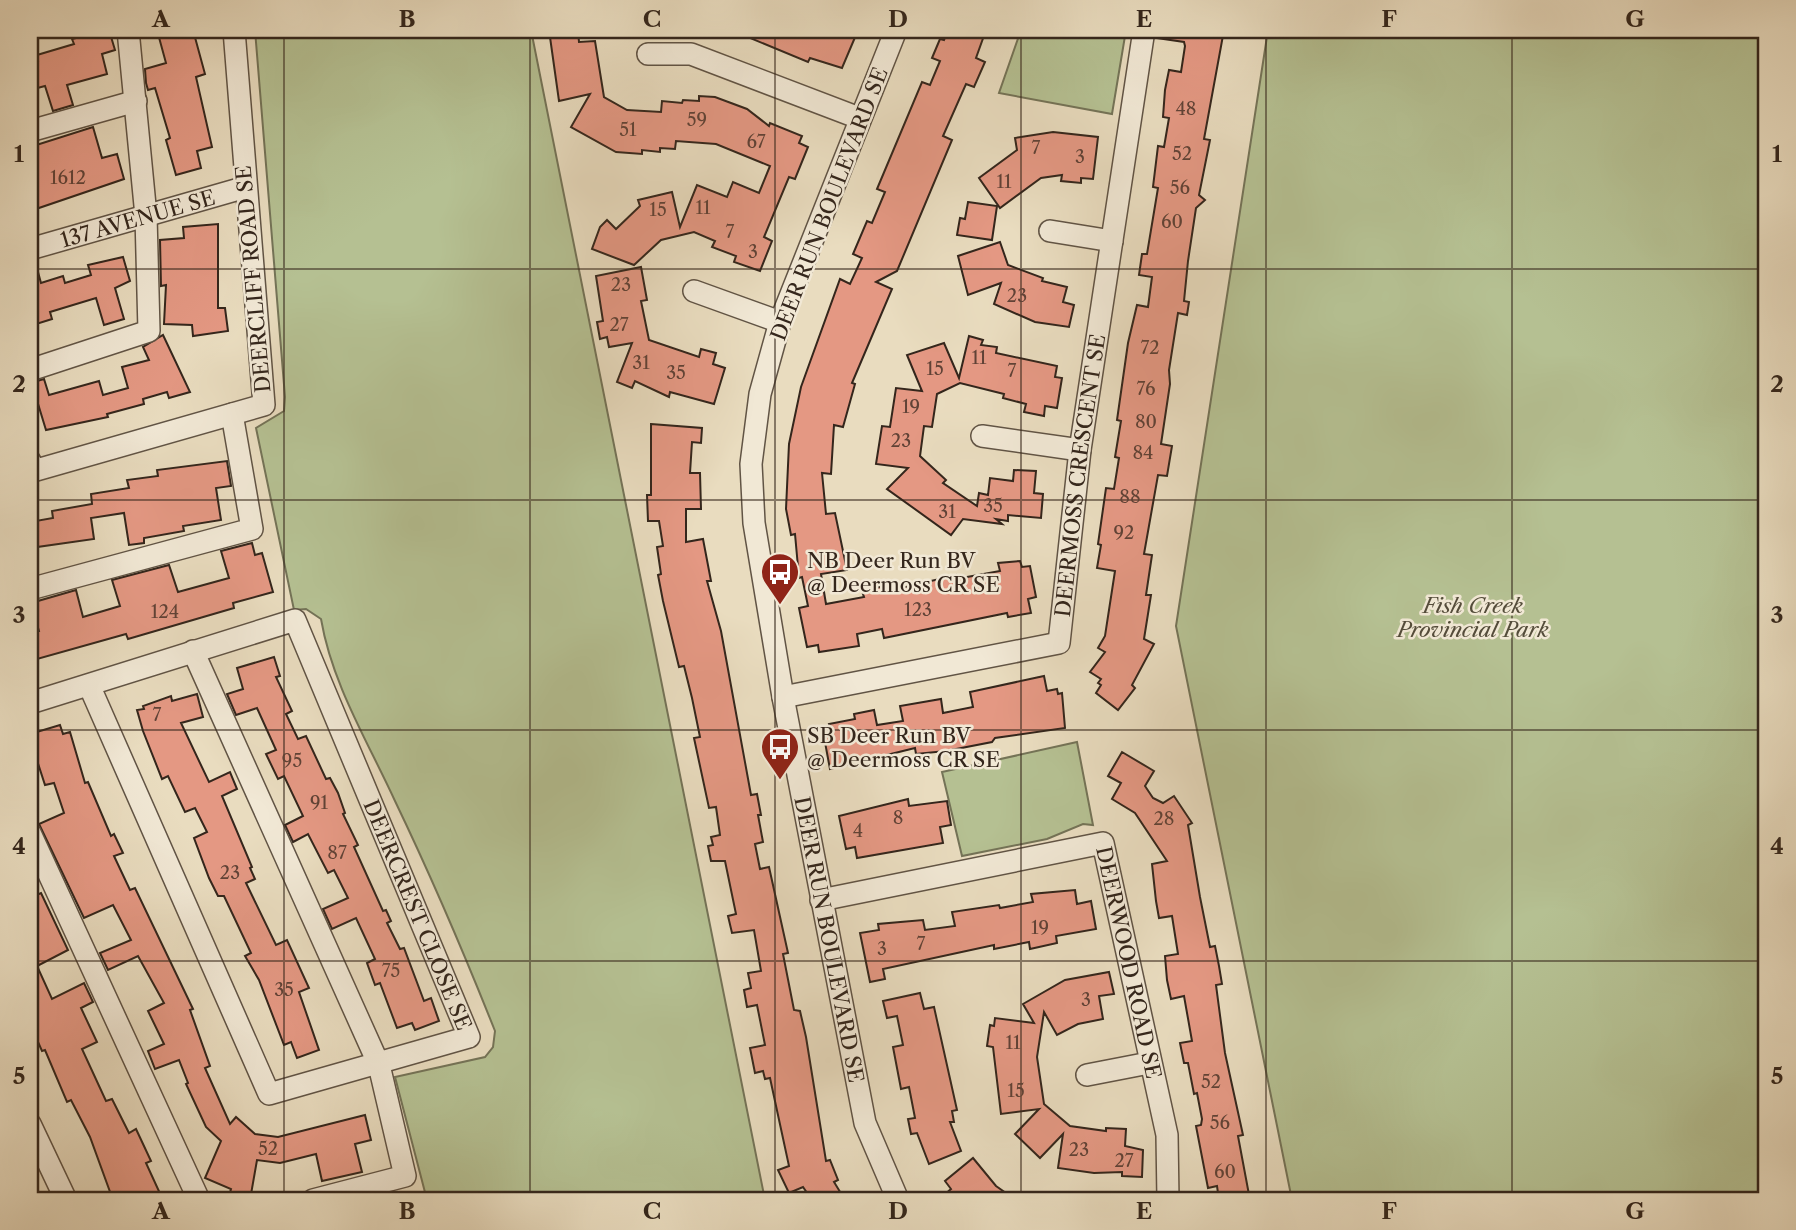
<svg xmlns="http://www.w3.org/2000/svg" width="1796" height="1230" font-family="'Libre Caslon Text',serif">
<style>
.green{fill:#b5c092;stroke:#747357;stroke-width:2}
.building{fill:#e49883;stroke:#34261c;stroke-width:2}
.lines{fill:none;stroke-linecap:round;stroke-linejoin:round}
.minor-casing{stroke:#615445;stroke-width:24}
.minor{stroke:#f1e8d5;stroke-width:21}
.grid{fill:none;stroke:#34261c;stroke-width:2;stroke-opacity:0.55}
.labels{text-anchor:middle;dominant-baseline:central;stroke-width:5;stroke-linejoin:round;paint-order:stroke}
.number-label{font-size:18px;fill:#604236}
.street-label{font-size:21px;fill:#34261c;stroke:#f1e8d5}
.poi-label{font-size:21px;fill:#34261c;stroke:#f1e8d5;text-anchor:start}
.park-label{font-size:21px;font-style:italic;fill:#544c3a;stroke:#f1e8d5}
.neatline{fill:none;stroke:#34261c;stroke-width:2.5}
.grid-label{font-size:23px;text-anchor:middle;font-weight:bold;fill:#34261c}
</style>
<rect width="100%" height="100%" fill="#e9dcbf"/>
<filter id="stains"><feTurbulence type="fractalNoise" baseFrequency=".00286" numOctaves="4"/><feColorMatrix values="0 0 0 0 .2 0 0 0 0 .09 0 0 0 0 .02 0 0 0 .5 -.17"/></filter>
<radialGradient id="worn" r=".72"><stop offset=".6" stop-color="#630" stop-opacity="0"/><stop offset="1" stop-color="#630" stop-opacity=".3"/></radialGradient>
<g class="green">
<path d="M255,30H531L765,1200H427L395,1077L485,1057L493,1047L495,1031C464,953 431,876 395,801C368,742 332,684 321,619L306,609L294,610L256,428L284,411L285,397Z"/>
<path d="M1021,30H1126L1112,114L999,93Z"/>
<path d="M1268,30H1766V1200H1292L1176,626Z"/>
<path d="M1077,742L1093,825L1083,824L1047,839L962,856L942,772Z"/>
</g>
<g class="building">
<path d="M109,30L115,50L102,54L107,74L67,85L73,105L53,111L45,86L30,90V63L38,61L37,55L74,44L72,39Z"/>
<path d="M157,30H193L205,74L196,77L212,147L197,151L201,168L176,175L166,140L170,138L155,88L148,90L146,83L145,69L166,63Z"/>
<path d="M549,30L578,31L579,42L595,41L604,97L627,110L661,112L662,101L682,103L683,100L699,101V96L715,97L747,109L769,126L770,123L802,136L799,143L808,147L795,179L789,177L764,237L772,241L760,271L734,262L736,256L712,247L715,241L694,232L661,240L634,265L592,249L600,227L607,220L616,229L640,206L638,200L672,192L680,227L697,185L727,197L733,182L759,193L770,166L716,144L676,141L675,149L660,148V152L642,150V154L616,152L571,127L590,94L559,101Z"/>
<path d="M731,30H843L856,35L842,68L810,58L808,62Z"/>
<path d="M948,30H986L976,58L985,62L974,87L966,84L943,136L952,140L897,271L876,282L892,289L852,383L855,384L843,427L834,425L831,474L822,473L826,514L835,513L847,570L821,574L826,604L864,597L862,591L880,587L885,592L956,575V579L1000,571L998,563L1020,561L1022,567L1030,566L1036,597L1028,599L1031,613L1008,617L1007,613L884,638L882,629L857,634L859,646L819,652L818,645L807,647L799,608L808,606L802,577L799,578L795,534L791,535L786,509L789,444L801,387L840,279L850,284L862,258L853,254L867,221L872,223L885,192L877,189L922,82L930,85L940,61L932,58L940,39L944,40Z"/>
<path d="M1157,30H1224L1204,139L1210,140L1199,195L1205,200L1196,208L1188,261L1184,301L1189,302L1187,315L1178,313L1169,370L1170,384L1161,444L1172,446L1167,476L1158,475L1144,554L1152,555L1146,595H1151L1144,639L1154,644L1132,685L1135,688L1118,710L1096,693L1101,685L1098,683L1101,679L1090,672L1105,652L1098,648L1105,636L1115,571L1097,568L1101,545L1098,544L1106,488L1114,489L1119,458L1115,457L1121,421L1117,420L1128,343L1137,305L1148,307L1152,277L1139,275L1142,254H1147L1158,188L1153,187L1158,146L1164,147L1169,118L1163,117L1165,90L1169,70L1181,72L1185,46L1184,42L1156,38Z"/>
<path d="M93,127L102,158L117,154L124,179L30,211V147Z"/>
<path d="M1053,132L1098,137L1093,179L1081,178V183L1061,181L1062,175L1041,178L1000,208L979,178L1017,150L1015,138Z"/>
<path d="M968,202L997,206L992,240L957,235L960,218L965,219Z"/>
<path d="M218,224V308H225L228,331L193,336L192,325L164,324L166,285L161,286L160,240L184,238L183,227Z"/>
<path d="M1000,242L1008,265L1043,278L1042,281L1067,287L1063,302L1074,305L1069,327L1035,322L994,304L1001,283L968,295L958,256Z"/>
<path d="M123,257L130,281L115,288L124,319L104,325L96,298L50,312L52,319L30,326V262L35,261L41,283L63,276L65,283L91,275L88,265Z"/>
<path d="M641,267L647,300L641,301L649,340L699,357L701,349L716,353L713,364L725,368L714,404L670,392L669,397L635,381L632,388L617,382L632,343L609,347L607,337L600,339L597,322L603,321L596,276Z"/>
<path d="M163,335L190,392L169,398L167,392L143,399L144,404L107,414L108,417L46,430L35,394L30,395V383L44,379L49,395L99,381L103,395L128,388L122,367L149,360L143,347Z"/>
<path d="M969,336L983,340L981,345L997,347L996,353L1057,366L1055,377L1062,378L1057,408L1045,406L1044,416L1024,412L1026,404L1003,398L1004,394L960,383L937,394L932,427L924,426L920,456L946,480L943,483L977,506L979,493L988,495L990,478L1013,481L1014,470L1036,471L1034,493L1043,494L1041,518L1008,515V521L996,519L1002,524L963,519L951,535L887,489L908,468L876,464L882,426L890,427L896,388L922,391L907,355L944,343L959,378Z"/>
<path d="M651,424L702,428L701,443L692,442L690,473H700L701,509H686V542L703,539L711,581H707L721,631L751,795L757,794L761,815H758L763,842L755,844L760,869L769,867L788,953L783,954L794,1010L800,1011L806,1037L826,1161L830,1160L838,1180L834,1182L845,1200H812L803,1187L789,1193L778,1170L789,1166L770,1078L765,1079L763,1071L755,1073L750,1048L765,1045L757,1005L747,1007L744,990L751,988L748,973L761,971L754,930L732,933L728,916L736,914L725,861H711L708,846L713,845L711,837L720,835L716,807L709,808L694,738L700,737L692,698L684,666L679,667L663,601L658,575L661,574L657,547L663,546L659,521H648L647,495H651Z"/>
<path d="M227,461L231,486L216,488L221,520L183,526L184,531L144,538V543L129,545L124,513L91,518L94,539L30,548V522L53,518L52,511L92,504L91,494L129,488L127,480L158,476L157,470Z"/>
<path d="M252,543L255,555L262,553L273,592L233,603L234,608L128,639L126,634L30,661V634L39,631L31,603L76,590L83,617L120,606L112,580L169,565L178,592L229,578L221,551Z"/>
<path d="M274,657L280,676L276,677L292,711L286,714L298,739L306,736L326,779L330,778L338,793L345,813L343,814L358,845L354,847L383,911L386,910L391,921L387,923L400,949L404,948L424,1001L431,998L439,1021L415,1030L412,1023L397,1028L380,983L375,985L367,963L375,959L356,918L332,929L323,909L348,898L334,870L328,873L308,834L293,842L285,825L303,816L284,776L278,779L266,754L276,750L257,708L236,715L227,694L243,689L237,668Z"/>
<path d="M1044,676L1047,691L1057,689L1058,694L1062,693L1065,728L995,738L992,742L946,751L916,754L915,748L830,769L824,737L832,735L829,724L855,719L854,714L874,710L877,725L903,721L900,706L941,699L943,713L973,707L970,692Z"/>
<path d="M197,694L203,717L181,723L209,782L230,772L237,789L222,796L252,867L250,868L255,879L246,883L276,945L287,940L309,988L299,992L319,1050L297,1058L291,1042L284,1045L259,980L245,956L251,953L224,896H218L209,878L194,838L207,832L195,808L185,812L168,776L162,779L143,731L137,710L144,709L143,706L171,696L172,701Z"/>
<path d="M60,725L63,734L70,732L85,783L88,782L111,836L114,834L123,853L114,856L130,890L135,888L193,1009L190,1010L210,1066L205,1068L230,1124L236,1117L255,1134L278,1137L365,1115L371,1140L355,1144L362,1172L322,1181L316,1154L280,1163L257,1160L250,1200L229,1196L231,1189L205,1178L221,1141L206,1127L186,1084L188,1083L179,1060L155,1069L148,1051L164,1044L148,1011L164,1003L138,956L108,970L100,953L131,940L113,905L84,918L39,824L64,813L54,783L45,785L33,748L30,749V734Z"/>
<path d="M1122,752L1154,771L1145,786L1153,798L1163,803L1174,796L1192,823L1188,825L1200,897L1210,947L1215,946L1219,966L1222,984L1216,985L1225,1053L1243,1135L1238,1136L1250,1200H1219L1217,1186L1208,1188L1196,1126L1201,1125L1202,1119L1197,1093L1194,1094L1188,1063H1184L1180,1043L1192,1041L1184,996L1171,999L1167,980L1165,956L1178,954L1172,916L1159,918L1156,901L1152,864L1167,861L1135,813L1112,799L1121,783L1108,776Z"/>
<path d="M908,799L909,806L947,801L951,825L940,827L943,843L857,858L855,847L846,849L839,816Z"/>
<path d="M1075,890L1077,904L1091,901L1096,929L1056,936L1057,943L1030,949L1029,942L994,949V945L883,969L885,979L870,982L860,933L879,930L878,924L923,920L925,930L955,926L952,912L999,905L1000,908L1033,902L1031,894Z"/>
<path d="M41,893L68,950L37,966L52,999L84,983L93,1002L81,1008L97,1042L82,1049L106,1101L112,1099L129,1133L136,1129L151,1161L146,1163L163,1200H113L90,1137L71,1100L67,1102L45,1050L42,1051L34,1033L30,1022V898Z"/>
<path d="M1109,972L1114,994L1099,996L1103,1019L1078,1024L1057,1035L1044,1012L1037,1057L1044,1104L1070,1126L1106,1131V1128L1126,1129L1125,1146L1143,1150L1142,1177L1122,1176V1172L1094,1173L1058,1168L1063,1134L1040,1158L1015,1134L1039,1109L1001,1114L993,1047L987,1046L990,1025L994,1026L995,1018L1034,1023L1023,1004L1065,980Z"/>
<path d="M920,993L924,1009L934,1007L957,1110L952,1111L954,1122H950L961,1151L929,1164L917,1133L911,1134L908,1119L915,1118L909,1087L901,1089L893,1047L903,1045L897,1016L887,1018L883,1001Z"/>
<path d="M973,1158L996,1186L1016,1200H938L951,1189L945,1181Z"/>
</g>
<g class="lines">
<defs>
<g id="minor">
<path id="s1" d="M896,30L780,322L760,394L751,464L754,523L783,697L865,1123L898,1200"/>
<path d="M648,54H691L859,118"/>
<path d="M30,131L136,101"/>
<path d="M1050,231L1112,241"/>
<path id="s2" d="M30,249L246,187"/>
<path d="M694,291L780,322"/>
<path d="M30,370L149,331L146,216L128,30"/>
<path d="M982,436L1080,450"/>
<path d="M30,461L33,471L264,405L234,30"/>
<path d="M30,589L252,529L232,414"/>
<path d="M193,651L379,1065L405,1176L313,1200"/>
<path id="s3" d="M783,697L1059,643L1080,450L1144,30"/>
<path id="s4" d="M30,703L295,620L469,1037L269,1094L89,685"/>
<path d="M30,833L199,1200"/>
<path id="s5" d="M821,900L1103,843L1167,1135L1168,1200"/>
<path d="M1087,1075L1149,1063"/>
<path d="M30,1124L66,1200"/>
</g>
</defs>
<use href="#minor" class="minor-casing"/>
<use href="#minor" class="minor"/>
</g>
<path class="grid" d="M284,30V1200M530,30V1200M775,30V1200M1021,30V1200M1266,30V1200M1512,30V1200M30,269H1766M30,500H1766M30,730H1766M30,961H1766"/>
<defs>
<symbol id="bus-pin" viewBox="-11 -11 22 30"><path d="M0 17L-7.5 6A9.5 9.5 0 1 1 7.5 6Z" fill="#8f2418" stroke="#f1e8d5"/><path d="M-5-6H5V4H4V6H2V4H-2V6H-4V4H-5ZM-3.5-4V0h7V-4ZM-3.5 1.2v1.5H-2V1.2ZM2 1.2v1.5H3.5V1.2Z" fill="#fff"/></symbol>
</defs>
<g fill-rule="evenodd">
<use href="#bus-pin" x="758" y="550" width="44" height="60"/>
<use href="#bus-pin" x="758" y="725" width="44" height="60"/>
</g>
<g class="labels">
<g class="number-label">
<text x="1186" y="109">48</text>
<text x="697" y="120">59</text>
<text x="628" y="130">51</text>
<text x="756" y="142">67</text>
<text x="1036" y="148">7</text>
<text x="1182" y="154">52</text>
<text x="1080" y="157">3</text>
<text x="68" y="178">1612</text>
<text x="1004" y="182">11</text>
<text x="1180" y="188">56</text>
<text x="703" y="208">11</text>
<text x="658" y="210">15</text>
<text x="1172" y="222">60</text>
<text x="730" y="232">7</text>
<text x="753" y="252">3</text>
<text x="621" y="285">23</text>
<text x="1017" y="296">23</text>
<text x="619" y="325">27</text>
<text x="1150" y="348">72</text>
<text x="979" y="358">11</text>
<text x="641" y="363">31</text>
<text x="935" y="369">15</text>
<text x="1012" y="371">7</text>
<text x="676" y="373">35</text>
<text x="1146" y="389">76</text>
<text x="911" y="407">19</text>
<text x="1146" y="422">80</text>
<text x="901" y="441">23</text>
<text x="1143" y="453">84</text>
<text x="1130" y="497">88</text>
<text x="993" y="506">35</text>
<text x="947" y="512">31</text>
<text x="1124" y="533">92</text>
<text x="918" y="610">123</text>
<text x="165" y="612">124</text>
<text x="157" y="715">7</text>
<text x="292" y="761">95</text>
<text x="319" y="803">91</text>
<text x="898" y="818">8</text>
<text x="1164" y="819">28</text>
<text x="858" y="831">4</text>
<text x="337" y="853">87</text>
<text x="230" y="873">23</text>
<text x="1040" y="928">19</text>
<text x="921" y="944">7</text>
<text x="882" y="949">3</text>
<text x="391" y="971">75</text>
<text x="284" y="990">35</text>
<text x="1086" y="1000">3</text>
<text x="1013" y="1043">11</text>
<text x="1211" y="1082">52</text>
<text x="1016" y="1091">15</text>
<text x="1220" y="1123">56</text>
<text x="268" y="1149">52</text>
<text x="1079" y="1150">23</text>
<text x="1124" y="1161">27</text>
<text x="1225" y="1172">60</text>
</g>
<g class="street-label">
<text transform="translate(829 204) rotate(-69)">DEER RUN BOULEVARD SE</text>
<text stroke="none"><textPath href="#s2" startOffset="112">137 AVENUE SE</textPath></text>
<text transform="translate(253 279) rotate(-95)">DEERCLIFF ROAD SE</text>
<text stroke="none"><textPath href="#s3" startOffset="450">DEERMOSS CRESCENT SE</textPath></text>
<text stroke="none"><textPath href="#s4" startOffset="597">DEERCREST CLOSE SE</textPath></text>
<text stroke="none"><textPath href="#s1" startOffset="942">DEER RUN BOULEVARD SE</textPath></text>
<text stroke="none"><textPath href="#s5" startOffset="410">DEERWOOD ROAD SE</textPath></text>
</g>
<g class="poi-label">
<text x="807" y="560">NB Deer Run BV<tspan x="807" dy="24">@ Deermoss CR SE</tspan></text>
<text x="807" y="735">SB Deer Run BV<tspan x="807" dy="24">@ Deermoss CR SE</tspan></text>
</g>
<g class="park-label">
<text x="1473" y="605">Fish Creek<tspan x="1473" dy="24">Provincial Park</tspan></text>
</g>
</g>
<rect width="1796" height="1230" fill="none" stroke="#e9dcbf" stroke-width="77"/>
<rect x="38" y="38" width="1720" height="1154" class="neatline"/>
<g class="grid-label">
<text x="161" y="27">A</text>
<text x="407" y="27">B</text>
<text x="652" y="27">C</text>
<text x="898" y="27">D</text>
<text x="1144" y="27">E</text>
<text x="1389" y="27">F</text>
<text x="1635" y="27">G</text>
<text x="19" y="162">1</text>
<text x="1777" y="162">1</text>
<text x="19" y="392">2</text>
<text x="1777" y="392">2</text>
<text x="19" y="623">3</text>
<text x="1777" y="623">3</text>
<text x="19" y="854">4</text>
<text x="1777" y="854">4</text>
<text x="19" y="1084">5</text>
<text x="1777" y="1084">5</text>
<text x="161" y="1219">A</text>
<text x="407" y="1219">B</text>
<text x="652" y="1219">C</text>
<text x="898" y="1219">D</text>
<text x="1144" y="1219">E</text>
<text x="1389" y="1219">F</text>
<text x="1635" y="1219">G</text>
</g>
<rect width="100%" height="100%" filter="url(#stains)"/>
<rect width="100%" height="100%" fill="url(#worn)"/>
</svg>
